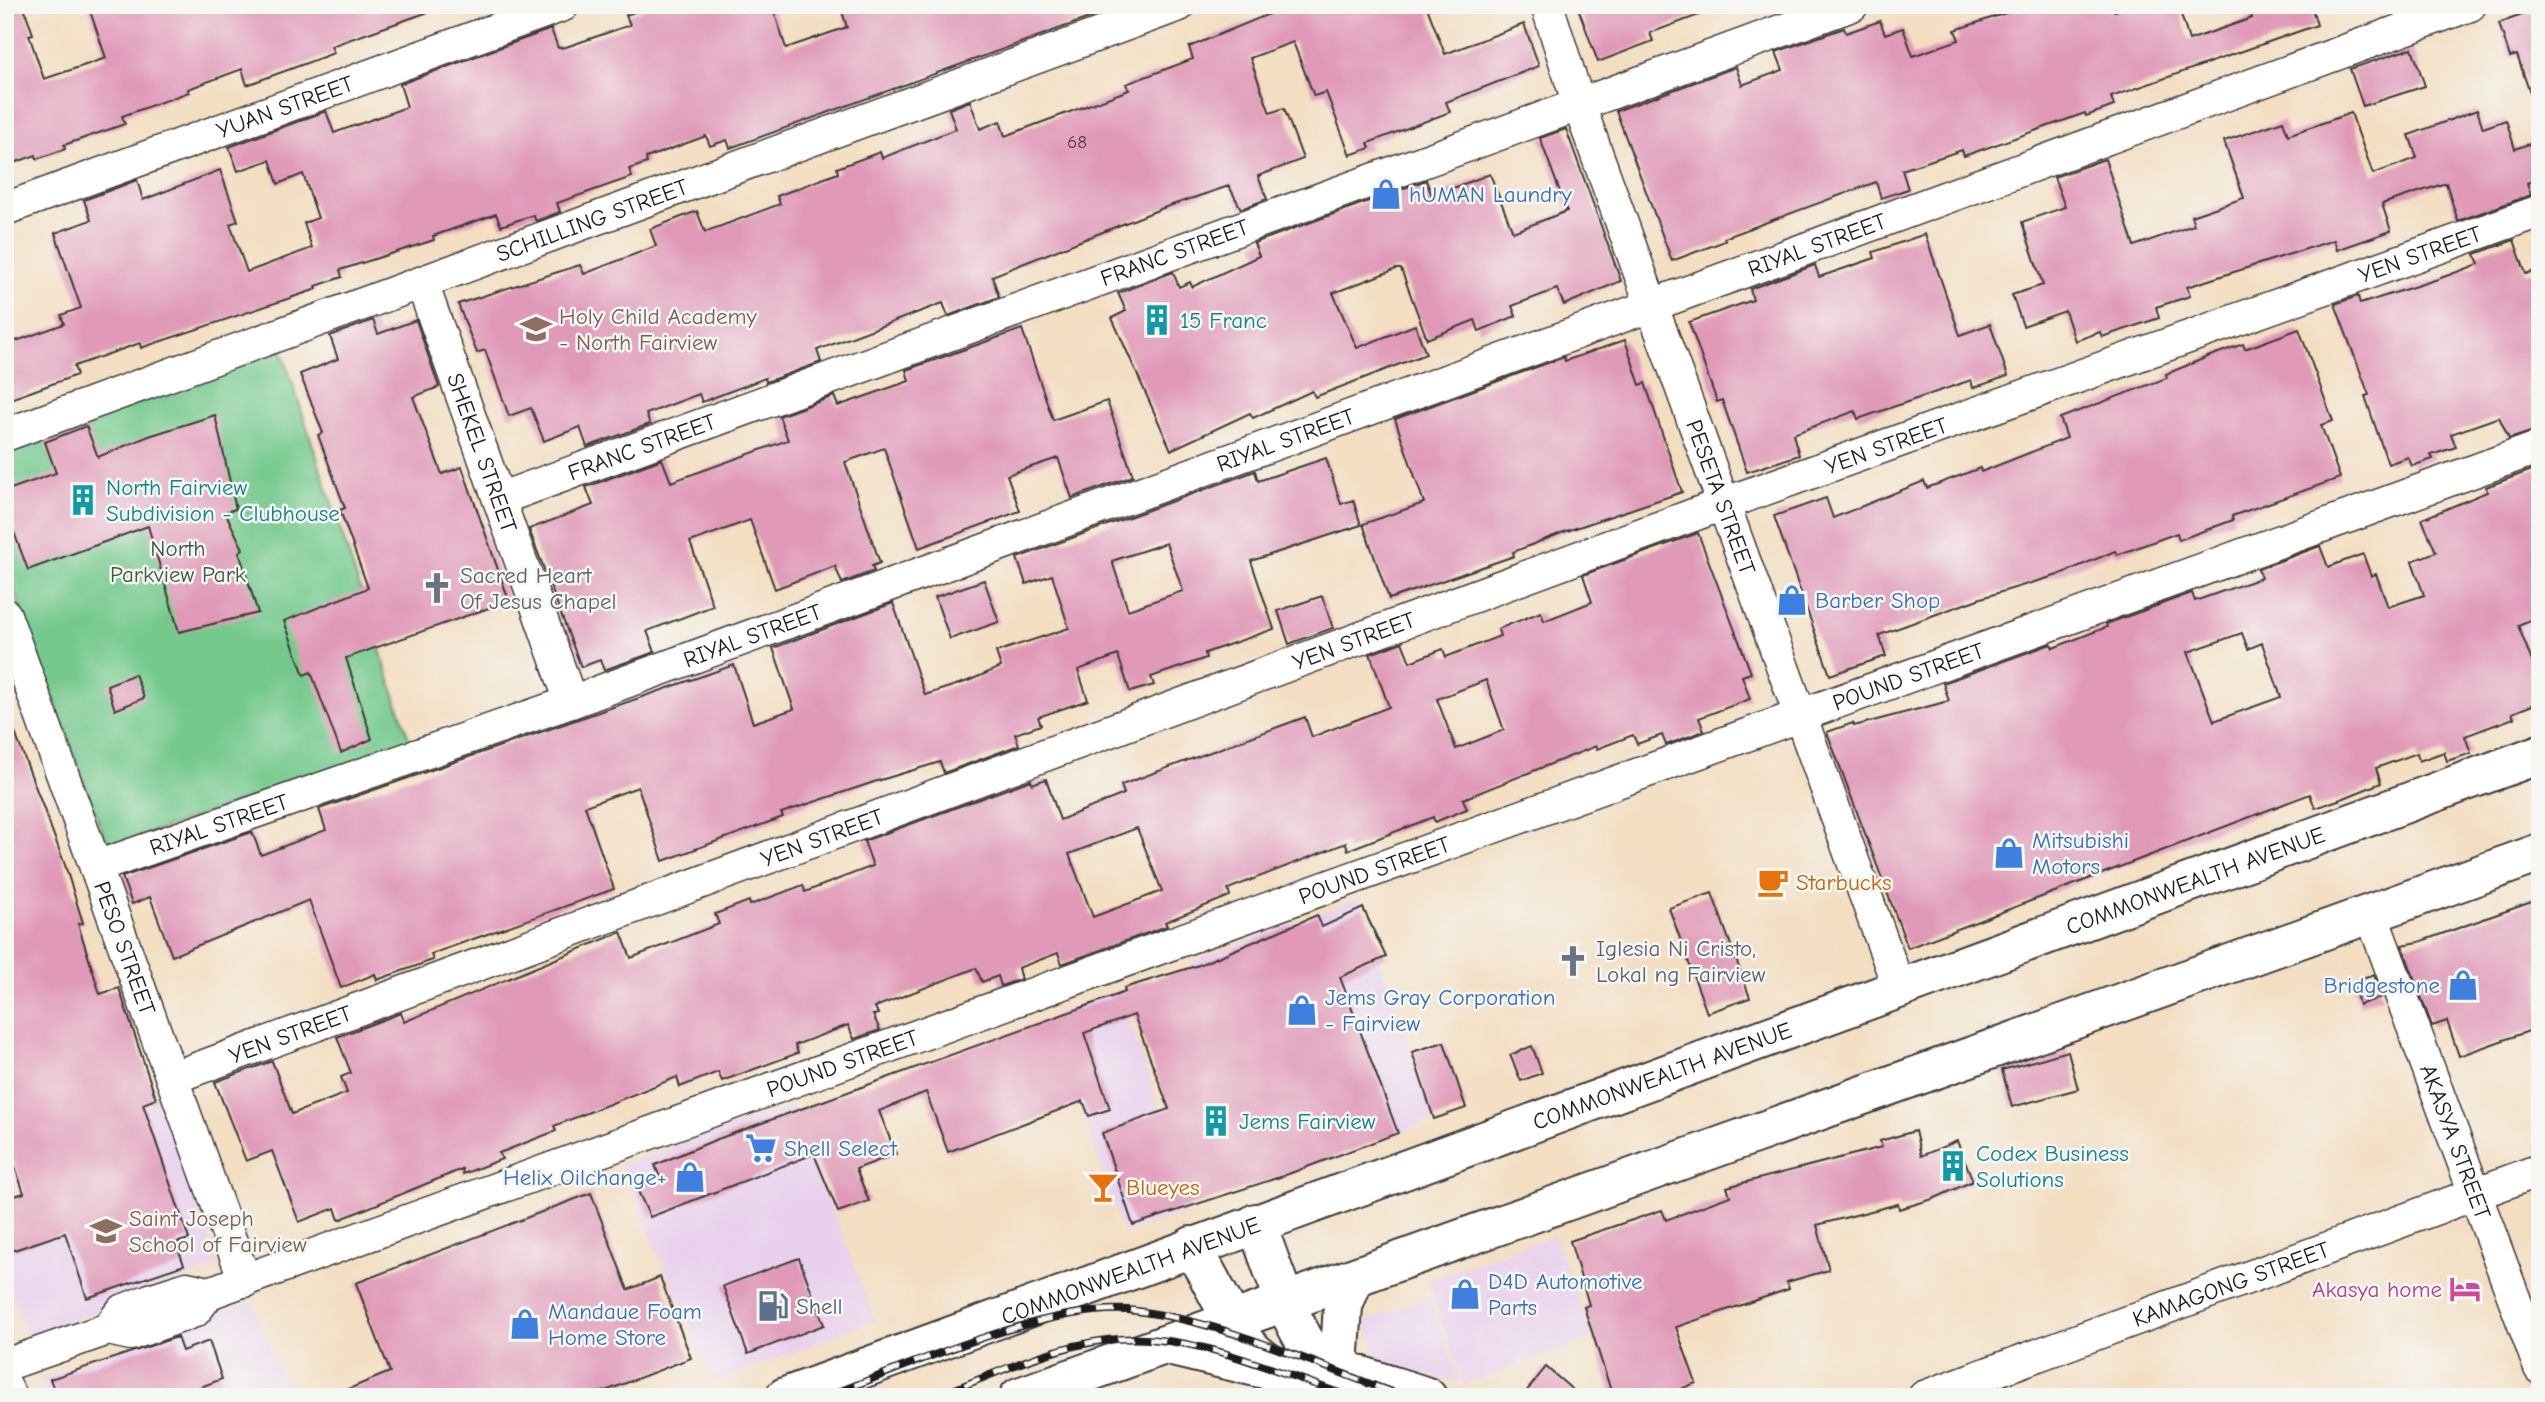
<svg xmlns="http://www.w3.org/2000/svg" width="2545" height="1402" font-family="'Comic Neue',sans-serif">
<style>
.built{fill:#e9d1ed}
.green{fill:#74c98d;stroke:#487254;stroke-width:2}
.building{fill:#e09ab8;fill-rule:evenodd}
.lines{fill:none;stroke-linecap:round;stroke-linejoin:round}
.minor-casing{stroke:#3c3935;stroke-width:35}
.major-casing{stroke:#3c3935;stroke-width:42}
.minor{stroke:#fff;stroke-width:32}
.major{stroke:#fff;stroke-width:38}
.rail-casing{stroke:#1c1c1c;stroke-width:8}
.rail{stroke:#f6f6f2;stroke-width:5;stroke-dasharray:16;stroke-linecap:butt}
.labels{text-anchor:middle;dominant-baseline:central;stroke-width:5;stroke-linejoin:round;paint-order:stroke}
.number-label{font-size:19px;fill:#4d3c43}
.street-label{font-size:23px;fill:#1c1c1c;stroke:#f6f6f2}
.shop-label{font-size:23px;fill:#366cbe;stroke:#f6f6f2;text-anchor:start}
.education-label{font-size:23px;fill:#785e54;stroke:#f6f6f2;text-anchor:start}
.culture-label{font-size:23px;fill:#0d838f;stroke:#f6f6f2;text-anchor:start}
.park-label{font-size:23px;fill:#3b5944;stroke:#f6f6f2}
.worship-label{font-size:23px;fill:#5b616d;stroke:#f6f6f2;text-anchor:start}
.food-label{font-size:23px;fill:#c56008;stroke:#f6f6f2;text-anchor:start}
.hotel-label{font-size:23px;fill:#b23c85;stroke:#f6f6f2;text-anchor:end}
.service-label{font-size:23px;fill:#4e5e75;stroke:#f6f6f2;text-anchor:start}
</style>
<rect width="100%" height="100%" fill="#f6f6f2"/>
<filter id="ink" filterUnits="userSpaceOnUse"><feTurbulence type="fractalNoise" baseFrequency=".0143" numOctaves="2"/><feDisplacementMap in="SourceGraphic" scale="14" xChannelSelector="R" yChannelSelector="G"/><feConvolveMatrix kernelMatrix="1 2 1 2 8 2 1 2 1" color-interpolation-filters="sRGB"/></filter>
<filter id="wash" filterUnits="userSpaceOnUse"><feTurbulence type="fractalNoise" baseFrequency=".00686" numOctaves="4" result="noise"/><feDisplacementMap in="SourceGraphic" scale="28" xChannelSelector="R" yChannelSelector="G"/><feGaussianBlur stdDeviation="1.57" result="paint"/><feColorMatrix in="noise" values="0 0 0 0 0 0 0 0 0 0 0 0 0 0 0 0 0 1.4 0 .05"/><feComposite in="paint" operator="in"/></filter>
<g filter="url(#wash)">
<rect width="100%" height="100%" fill="#f3dec2"/>
<g class="built">
<path d="M2540,593V679L2511,604Z"/>
<path d="M1359,898L1433,1120L1281,1178L1239,1059L1226,1063L1192,962Z"/>
<path d="M1119,990L1193,1209L1123,1234L1051,1015Z"/>
<path d="M160,1101L219,1266L27,1337L5,1273V1195L81,1169L69,1133Z"/>
<path d="M792,1105L875,1320L714,1383L621,1165Z"/>
<path d="M1554,1235L1592,1338L1464,1385L1427,1281Z"/>
<path d="M1429,1297L1460,1383L1380,1363L1365,1321Z"/>
<path d="M252,1300L289,1397H47L40,1379Z"/>
</g>
<path class="green" d="M281,348L410,742L108,848L5,566V451Z"/>
<g id="blocks">
<g class="building">
<path d="M5,5H23L33,34L29,35L44,79L106,58L88,5H436L437,9L331,46L334,53L247,85L242,69L188,89L189,92L122,116L125,124L64,145L65,149L37,159L36,155L5,166Z"/>
<path d="M653,5H772L786,48L847,27L840,5L1119,7L730,148L727,140L710,146L706,136L646,158L647,163L629,169L632,177L557,203L560,212L536,221L533,215L501,226L496,214L433,236L434,240L340,270L342,277L316,286L317,289L141,348L140,343L74,366L77,375L5,401V345L64,324L61,315L81,308L55,233L91,220L84,200L137,180L143,200L220,170L238,221L230,224L247,272L312,248L304,223L318,218L303,174L278,184L270,160L238,171L229,147L326,111L334,133L407,107L400,84L551,29L558,48L566,47L630,25L626,15Z"/>
<path d="M1291,5H1426L1445,54L1524,24L1539,66L1446,102L1450,112L1368,143L1370,148L1350,155L1326,92L1314,96L1293,42L1250,58L1270,113L1284,108L1303,159L1258,176L1267,199L1241,209L1229,186L1163,208L992,276L999,297L948,316L943,303L817,350L821,362L766,382L765,378L702,402L699,394L646,414L650,424L587,447L580,427L544,441L531,408L509,416L485,350L477,353L458,304L580,265L584,274L656,246L650,229L697,211L705,232L780,204L777,196L838,173L837,168L880,152L882,158L956,129L949,109L970,101L980,129L1000,121L1005,136L1129,90L1126,84L1193,59L1189,47Z"/>
<path d="M1577,5H1717L1718,8L1650,33L1653,41L1598,62Z"/>
<path d="M2007,5H2112L2115,11L2132,5H2178L2189,40L2252,18L2248,5H2311L2317,25L2111,97L2114,106L2086,116L2085,113L1964,156L1962,150L1902,170L1908,189L1881,198L1876,182L1724,238L1725,241L1672,261L1616,111L1736,67L1742,85L1783,70L1776,52L1844,28L1846,33L1880,21L1885,34L1903,28L1913,56L1959,40L1955,30L2009,12Z"/>
<path d="M2540,9V110L2536,111L2517,55L2510,57L2499,23Z"/>
<path d="M2412,48L2425,86L2363,106L2350,69Z"/>
<path d="M2477,110L2483,128L2506,120L2515,149L2540,140V179L2527,183L2531,195L2458,221L2446,183L2382,204L2391,231L2337,250L2334,240L2187,287L2190,296L2156,307L2159,318L2102,337L2100,332L2075,341L2065,311L2023,326L2012,295L2043,285L2022,222L2065,207L2054,177L2105,159L2134,246L2194,225L2191,216L2244,198L2224,141L2283,121L2288,135L2351,113L2373,174L2417,158L2409,135Z"/>
<path d="M1566,129L1621,281L1564,305L1557,289L1512,306L1516,316L1479,331L1475,320L1427,339L1401,269H1396L1333,293L1357,348L1415,325L1426,354L1315,397L1312,391L1253,418L1250,413L1171,450L1112,318L1126,311L1118,293L1173,272L1179,287L1190,282L1192,287L1259,256L1254,243L1426,180L1432,196L1490,174L1513,232L1567,211L1540,138Z"/>
<path d="M1925,234L1960,335L1990,324L2008,376L1973,388L1971,380L1858,419L1855,411L1793,434L1799,455L1747,472L1722,400L1717,402L1689,322L1753,300L1750,289L1815,265L1819,277L1875,258L1873,252Z"/>
<path d="M2514,240L2526,274L2540,269V429L2509,439L2499,417L2451,434L2456,447L2431,455L2433,459L2412,466L2408,457L2388,464L2365,396L2369,395L2335,304L2358,296L2360,304L2438,279L2479,264L2475,254Z"/>
<path d="M373,320L378,334L416,320L439,387L413,397L442,474L462,467L509,601L346,658L372,739L341,753L311,672L304,675L284,621L368,588L340,510L345,508L318,435L323,433L300,374L338,359L330,336Z"/>
<path d="M1022,329L1053,420L1107,401L1133,476L1072,498L1058,458L1007,475L1020,511L919,548L884,448L845,462L880,563L872,566L874,571L842,583L835,566L775,589L750,520L690,542L713,606L647,631L655,652L604,670L600,660L581,667L529,529L593,505L586,487L662,459L671,482L788,440L779,416L834,396L838,406L909,381L906,370Z"/>
<path d="M2299,329L2333,421L2321,425L2340,478L2232,516L2233,520L2179,540L2177,533L2117,555L2115,551L2058,575L1981,598L1879,635L1886,656L1830,675L1774,516L1826,498L1833,518L1924,481L1927,488L1980,468L1981,472L2067,438L2060,418L2167,378L2166,374L2210,356L2243,344L2245,349Z"/>
<path d="M1625,340L1640,385L1645,383L1682,492L1564,532L1513,552L1514,556L1389,599L1363,524L1424,503L1395,419L1564,357L1565,361Z"/>
<path d="M215,415L236,509L225,512L243,549L239,552L258,613L179,632L148,526L28,570L5,508V491L56,473L45,442L86,426L98,457L149,436Z"/>
<path d="M1326,458L1341,504L1353,500L1361,525L1251,561L1274,629L1205,653L1206,658L1151,677L1154,685L1130,692L1118,655L1078,670L1088,700L1038,717L1041,725L1015,734L1019,745L944,773L940,762L874,782L781,813L783,817L663,861L638,787L585,806L614,889L431,954L433,960L377,980L375,974L341,988L309,900L172,956L150,897L132,904L122,877L252,832L261,855L326,830L319,809L734,665L753,723L794,709L773,648L893,603L925,695L968,681L1001,667L996,652L1069,628L1052,575L1026,584L1017,558L1255,471L1258,481ZM1166,543L1183,591L1128,610L1112,561Z"/>
<path d="M2540,467V616L2518,625L2540,682V702L2512,713L2514,718L2465,736L2471,753L2447,761L2444,752L2419,761L2417,753L2376,768L2381,783L2344,798L2315,808L2310,794L1908,948L1827,732L1853,723L1854,726L1949,701L1943,683L2051,644L2053,648L2107,627L2106,624L2192,593L2195,601L2261,578L2258,569L2320,546L2328,567L2363,554L2371,576L2376,574L2388,607L2424,595L2412,561L2436,552L2422,519L2487,492L2486,487ZM2242,633L2248,649L2262,643L2281,697L2214,721L2188,652Z"/>
<path d="M1698,533L1751,673L1742,676L1750,699L1699,718L1704,731L1666,745L1662,735L1637,744L1633,735L1597,749L1596,746L1463,799L1467,809L1435,822L1433,817L1348,850L1346,843L1228,889L1230,896L1165,922L1167,926L1062,964L1058,953L1018,968L1021,979L1001,986L998,976L982,982L976,968L875,1007L878,1014L873,1015L880,1030L854,1039L848,1025L795,1045L798,1053L722,1081L718,1072L680,1087L677,1077L554,1126L556,1131L499,1153L502,1159L463,1174L462,1169L339,1220L335,1208L299,1222L272,1151L246,1161L215,1082L272,1061L292,1114L347,1093L341,1077L351,1073L337,1037L401,1013L404,1022L621,932L631,958L719,924L715,914L749,901L750,905L803,885L805,892L873,866L864,841L1031,780L1032,784L1046,779L1060,820L1124,794L1121,785L1305,717L1312,737L1389,707L1370,654L1402,642L1410,662L1443,649L1446,657L1500,636L1498,629L1541,612L1544,621L1592,602L1583,575ZM1486,680L1504,730L1456,749L1437,699ZM1137,828L1162,891L1093,917L1069,854Z"/>
<path d="M984,580L999,622L950,639L935,597Z"/>
<path d="M1322,596L1333,628L1289,644L1278,611Z"/>
<path d="M135,674L144,698L115,710L107,685Z"/>
<path d="M9,717L65,865L83,923L78,924L100,994L119,988L156,1099L143,1104L189,1239L176,1243L184,1265L87,1298L65,1233L5,1253V1199L24,1193L5,1138V718Z"/>
<path d="M1712,893L1750,998L1707,1013L1669,908Z"/>
<path d="M2540,899V1027L2459,1056L2447,1021L2432,1026L2402,945L2419,942Z"/>
<path d="M1363,908L1386,957L1340,977L1398,1133L1283,1176L1133,1225L1102,1133L1169,1109L1134,1015L1084,1033L1110,1109L1089,1116L1083,1101L948,1152L926,1092L879,1111L896,1154L856,1169L869,1201L838,1212L814,1154L650,1217L637,1189L660,1178L655,1165L715,1140L1125,992L1124,988L1199,965L1317,915L1322,927Z"/>
<path d="M2374,975L2382,997L2359,1005L2353,982Z"/>
<path d="M1444,1042L1466,1108L1434,1119L1412,1052Z"/>
<path d="M1532,1046L1542,1073L1521,1081L1510,1055Z"/>
<path d="M2068,1051L2078,1089L2012,1107L2002,1070Z"/>
<path d="M1915,1131L1921,1156L1957,1141L1973,1181L1933,1199L1899,1209L1898,1204L1817,1225L1829,1270L1787,1282L1789,1289L1676,1327L1696,1383L1683,1388L1686,1397H1613L1584,1307L1589,1305L1570,1241L1662,1210L1666,1220L1730,1196L1727,1187L1882,1147L1880,1141Z"/>
<path d="M591,1193L628,1290L660,1277L691,1358L590,1397H329L390,1372L356,1283Z"/>
<path d="M799,1258L824,1325L748,1354L723,1286Z"/>
<path d="M177,1337L182,1351L209,1341L222,1379L174,1397H57L50,1379Z"/>
<path d="M1546,1367L1581,1397H1522Z"/>
</g>
</g>
</g>
<g filter="url(#ink)">
<use href="#blocks" fill-opacity="0" stroke="#3c3935" stroke-width="2"/>
<g class="lines">
<defs>
<g id="minor">
<path id="s1" d="M1547,5L1579,105L1899,988"/>
<path id="s2" d="M5,209L563,5"/>
<path id="s3" d="M422,283L571,702"/>
<path id="s4" d="M5,435L1179,5"/>
<path id="s5" d="M499,499L1852,5"/>
<path id="s6" d="M5,615L245,1281"/>
<path id="s7" d="M96,867L571,702L2470,5"/>
<path id="s8" d="M2371,914L2540,1368"/>
<path id="s9" d="M172,1078L1723,504L2540,211"/>
<path id="s10" d="M108,1329L131,1334L195,1311L209,1293L2540,447"/>
<path d="M5,1365L108,1329L122,1311L150,1300L187,1288L209,1293"/>
<path d="M5,1385L10,1397"/>
<path id="s11" d="M1924,1397L2540,1170"/>
</g>
<g id="major">
<path d="M1256,1223C1268,1253 1293,1336 1316,1354C1343,1374 1394,1385 1427,1397"/>
<path d="M1192,1246L1242,1339C1270,1373 1309,1383 1349,1397"/>
<path d="M1164,1345L1273,1371"/>
<path d="M1339,1366L1343,1306L1354,1278"/>
<path id="s12" d="M785,1397L2540,754"/>
<path d="M1019,1397L2540,853"/>
</g>
</defs>
<use href="#minor" class="minor-casing"/>
<use href="#major" class="major-casing"/>
<use href="#minor" class="minor"/>
<use href="#major" class="major"/>
<defs>
<g id="rail">
<path d="M825,1397C905,1367 1054,1300 1137,1311C1229,1323 1318,1366 1405,1397"/>
<path d="M935,1397C990,1376 1048,1347 1107,1340C1189,1330 1274,1371 1350,1397"/>
</g>
</defs>
<use href="#rail" class="rail-casing"/>
<use href="#rail" class="rail"/>
</g>
</g>
<defs>
<symbol id="shop-bare" viewBox="-9 -9 18 18"><path d="M-5-2.5h2.3a2.7 3.5 0 0 1 5.4 0H5L5.5 6h-11ZM-1.5-2.5h3a1.5 2.3 0 0 0-3 0Z" fill="#3f7fe0" stroke="#f6f6f2" stroke-width="2.5" paint-order="stroke"/></symbol>
<symbol id="building-bare" viewBox="-9 -9 18 18"><path d="M-4-6H4V6H1V3H-1V6H-4ZM-2.5-4.3h1.7v1.8h-1.7ZM.8-4.3h1.7v1.8H.8ZM-2.5-1h1.7V.8h-1.7ZM.8-1h1.7V.8H.8Z" fill="#0f9aa8" stroke="#f6f6f2" stroke-width="2.5" paint-order="stroke"/></symbol>
<symbol id="school-bare" viewBox="-9 -9 18 18"><path d="M0-5L7-2L0 1L-7-2ZM-4 1L0 2.5L4 1V4Q0 6-4 4Z" fill="#8d6e63" stroke="#f6f6f2" stroke-width="2.5" paint-order="stroke"/></symbol>
<symbol id="church-bare" viewBox="-9 -9 18 18"><path d="M-1.2-6h2.4v3.5h3.3v2.4h-3.3V6h-2.4V-.1h-3.3v-2.4h3.3Z" fill="#6b7280" stroke="#f6f6f2" stroke-width="2.5" paint-order="stroke"/></symbol>
<symbol id="cafe-bare" viewBox="-9 -9 18 18"><path d="M-5.5-4.5H6V0H3Q3 3.5 0 3.5H-2.5Q-5.5 3.5-5.5 0ZM3-3.2v2h1.7v-2ZM-6 4.5H4V6H-6Z" fill="#e8710a" stroke="#f6f6f2" stroke-width="2.5" paint-order="stroke"/></symbol>
<symbol id="supermarket-bare" viewBox="-9 -9 18 18"><path d="M-6-5.5h2.5l.6 2H6L4.5 2H-2.5L-4.4-4H-6ZM-1.5 3.2a1.3 1.3 0 1 0 .1 0ZM3 3.2a1.3 1.3 0 1 0 .1 0Z" fill="#3f7fe0" stroke="#f6f6f2" stroke-width="2.5" paint-order="stroke"/></symbol>
<symbol id="bar-bare" viewBox="-9 -9 18 18"><path d="M-6-5H6L.8 .8V4.5H3.5V6h-7V4.5H-.8V.8Z" fill="#e8710a" stroke="#f6f6f2" stroke-width="2.5" paint-order="stroke"/></symbol>
<symbol id="hotel-bare" viewBox="-9 -9 18 18"><path d="M-6-4.5h1.5V1H6V5H4.5V3h-9V5H-6ZM-4 0a1.8 1.8 0 1 1 3.6 0ZM.5 0V-2.5h3Q6-2.5 6 0Z" fill="#d1479c" stroke="#f6f6f2" stroke-width="2.5" paint-order="stroke"/></symbol>
<symbol id="fuel-bare" viewBox="-9 -9 18 18"><path d="M-5.5-6h7V0h2V4h1.3V-2.5L3-4.5l.8-.8L6-3V5H2.5V1h-1V6h-7ZM-4.2-4.7v3.2H.2V-4.7Z" fill="#5c6f8a" stroke="#f6f6f2" stroke-width="2.5" paint-order="stroke"/></symbol>
</defs>
<g fill-rule="evenodd">
<use href="#shop-bare" x="1364" y="172" width="44" height="44"/>
<use href="#building-bare" x="1135" y="298" width="44" height="44"/>
<use href="#school-bare" x="514" y="307" width="44" height="44"/>
<use href="#building-bare" x="61" y="478" width="44" height="44"/>
<use href="#church-bare" x="415" y="566" width="44" height="44"/>
<use href="#shop-bare" x="1770" y="578" width="44" height="44"/>
<use href="#shop-bare" x="1987" y="831" width="44" height="44"/>
<use href="#cafe-bare" x="1751" y="860" width="44" height="44"/>
<use href="#church-bare" x="1551" y="939" width="44" height="44"/>
<use href="#shop-bare" x="2441" y="963" width="44" height="44"/>
<use href="#shop-bare" x="1280" y="988" width="44" height="44"/>
<use href="#building-bare" x="1194" y="1099" width="44" height="44"/>
<use href="#supermarket-bare" x="739" y="1126" width="44" height="44"/>
<use href="#building-bare" x="1931" y="1144" width="44" height="44"/>
<use href="#shop-bare" x="668" y="1155" width="44" height="44"/>
<use href="#bar-bare" x="1081" y="1165" width="44" height="44"/>
<use href="#school-bare" x="84" y="1209" width="44" height="44"/>
<use href="#hotel-bare" x="2443" y="1267" width="44" height="44"/>
<use href="#shop-bare" x="1443" y="1272" width="44" height="44"/>
<use href="#fuel-bare" x="751" y="1284" width="44" height="44"/>
<use href="#shop-bare" x="503" y="1302" width="44" height="44"/>
</g>
<g class="labels">
<g class="number-label">
<text x="1077" y="142">68</text>
</g>
<g class="street-label">
<text stroke="none"><textPath href="#s2" startOffset="298">YUAN STREET</textPath></text>
<text stroke="none"><textPath href="#s4" startOffset="625">SCHILLING STREET</textPath></text>
<text stroke="none"><textPath href="#s7" startOffset="1830">RIYAL STREET</textPath></text>
<text stroke="none"><textPath href="#s5" startOffset="719">FRANC STREET</textPath></text>
<text stroke="none"><textPath href="#s9" startOffset="2394">YEN STREET</textPath></text>
<text stroke="none"><textPath href="#s7" startOffset="1264">RIYAL STREET</textPath></text>
<text stroke="none"><textPath href="#s9" startOffset="1827">YEN STREET</textPath></text>
<text stroke="none"><textPath href="#s5" startOffset="152">FRANC STREET</textPath></text>
<text stroke="none"><textPath href="#s3" startOffset="180">SHEKEL STREET</textPath></text>
<text stroke="none"><textPath href="#s1" startOffset="522">PESETA STREET</textPath></text>
<text stroke="none"><textPath href="#s7" startOffset="696">RIYAL STREET</textPath></text>
<text stroke="none"><textPath href="#s9" startOffset="1260">YEN STREET</textPath></text>
<text stroke="none"><textPath href="#s10" startOffset="1922">POUND STREET</textPath></text>
<text stroke="none"><textPath href="#s7" startOffset="130">RIYAL STREET</textPath></text>
<text stroke="none"><textPath href="#s9" startOffset="693">YEN STREET</textPath></text>
<text stroke="none"><textPath href="#s10" startOffset="1354">POUND STREET</textPath></text>
<text stroke="none"><textPath href="#s12" startOffset="1502">COMMONWEALTH AVENUE</textPath></text>
<text stroke="none"><textPath href="#s6" startOffset="354">PESO STREET</textPath></text>
<text stroke="none"><textPath href="#s9" startOffset="126">YEN STREET</textPath></text>
<text stroke="none"><textPath href="#s10" startOffset="788">POUND STREET</textPath></text>
<text stroke="none"><textPath href="#s12" startOffset="934">COMMONWEALTH AVENUE</textPath></text>
<text stroke="none"><textPath href="#s8" startOffset="243">AKASYA STREET</textPath></text>
<text stroke="none"><textPath href="#s12" startOffset="368">COMMONWEALTH AVENUE</textPath></text>
<text stroke="none"><textPath href="#s11" startOffset="327">KAMAGONG STREET</textPath></text>
</g>
<g class="shop-label">
<text x="1409" y="194">hUMAN Laundry</text>
<text x="1815" y="600">Barber Shop</text>
<text x="2032" y="840">Mitsubishi<tspan x="2032" dy="26">Motors</tspan></text>
<text x="2440" y="985" text-anchor="end">Bridgestone</text>
<text x="1325" y="997">Jems Gray Corporation<tspan x="1325" dy="26">- Fairview</tspan></text>
<text x="784" y="1148">Shell Select</text>
<text x="667" y="1177" text-anchor="end">Helix Oilchange+</text>
<text x="1488" y="1281">D4D Automotive<tspan x="1488" dy="26">Parts</tspan></text>
<text x="548" y="1311">Mandaue Foam<tspan x="548" dy="26">Home Store</tspan></text>
</g>
<g class="education-label">
<text x="559" y="316">Holy Child Academy<tspan x="559" dy="26">- North Fairview</tspan></text>
<text x="129" y="1218">Saint Joseph<tspan x="129" dy="26">School of Fairview</tspan></text>
</g>
<g class="culture-label">
<text x="1180" y="320">15 Franc</text>
<text x="106" y="487">North Fairview<tspan x="106" dy="26">Subdivision - Clubhouse</tspan></text>
<text x="1239" y="1121">Jems Fairview</text>
<text x="1976" y="1153">Codex Business<tspan x="1976" dy="26">Solutions</tspan></text>
</g>
<g class="park-label">
<text x="178" y="548">North<tspan x="178" dy="26">Parkview Park</tspan></text>
</g>
<g class="worship-label">
<text x="460" y="575">Sacred Heart<tspan x="460" dy="26">Of Jesus Chapel</tspan></text>
<text x="1596" y="948">Iglesia Ni Cristo,<tspan x="1596" dy="26">Lokal ng Fairview</tspan></text>
</g>
<g class="food-label">
<text x="1796" y="882">Starbucks</text>
<text x="1126" y="1187">Blueyes</text>
</g>
<g class="hotel-label">
<text x="2442" y="1289">Akasya home</text>
</g>
<g class="service-label">
<text x="796" y="1306">Shell</text>
</g>
</g>
<rect width="2545" height="1402" fill="none" stroke="#f6f6f2" stroke-width="28"/>
</svg>
